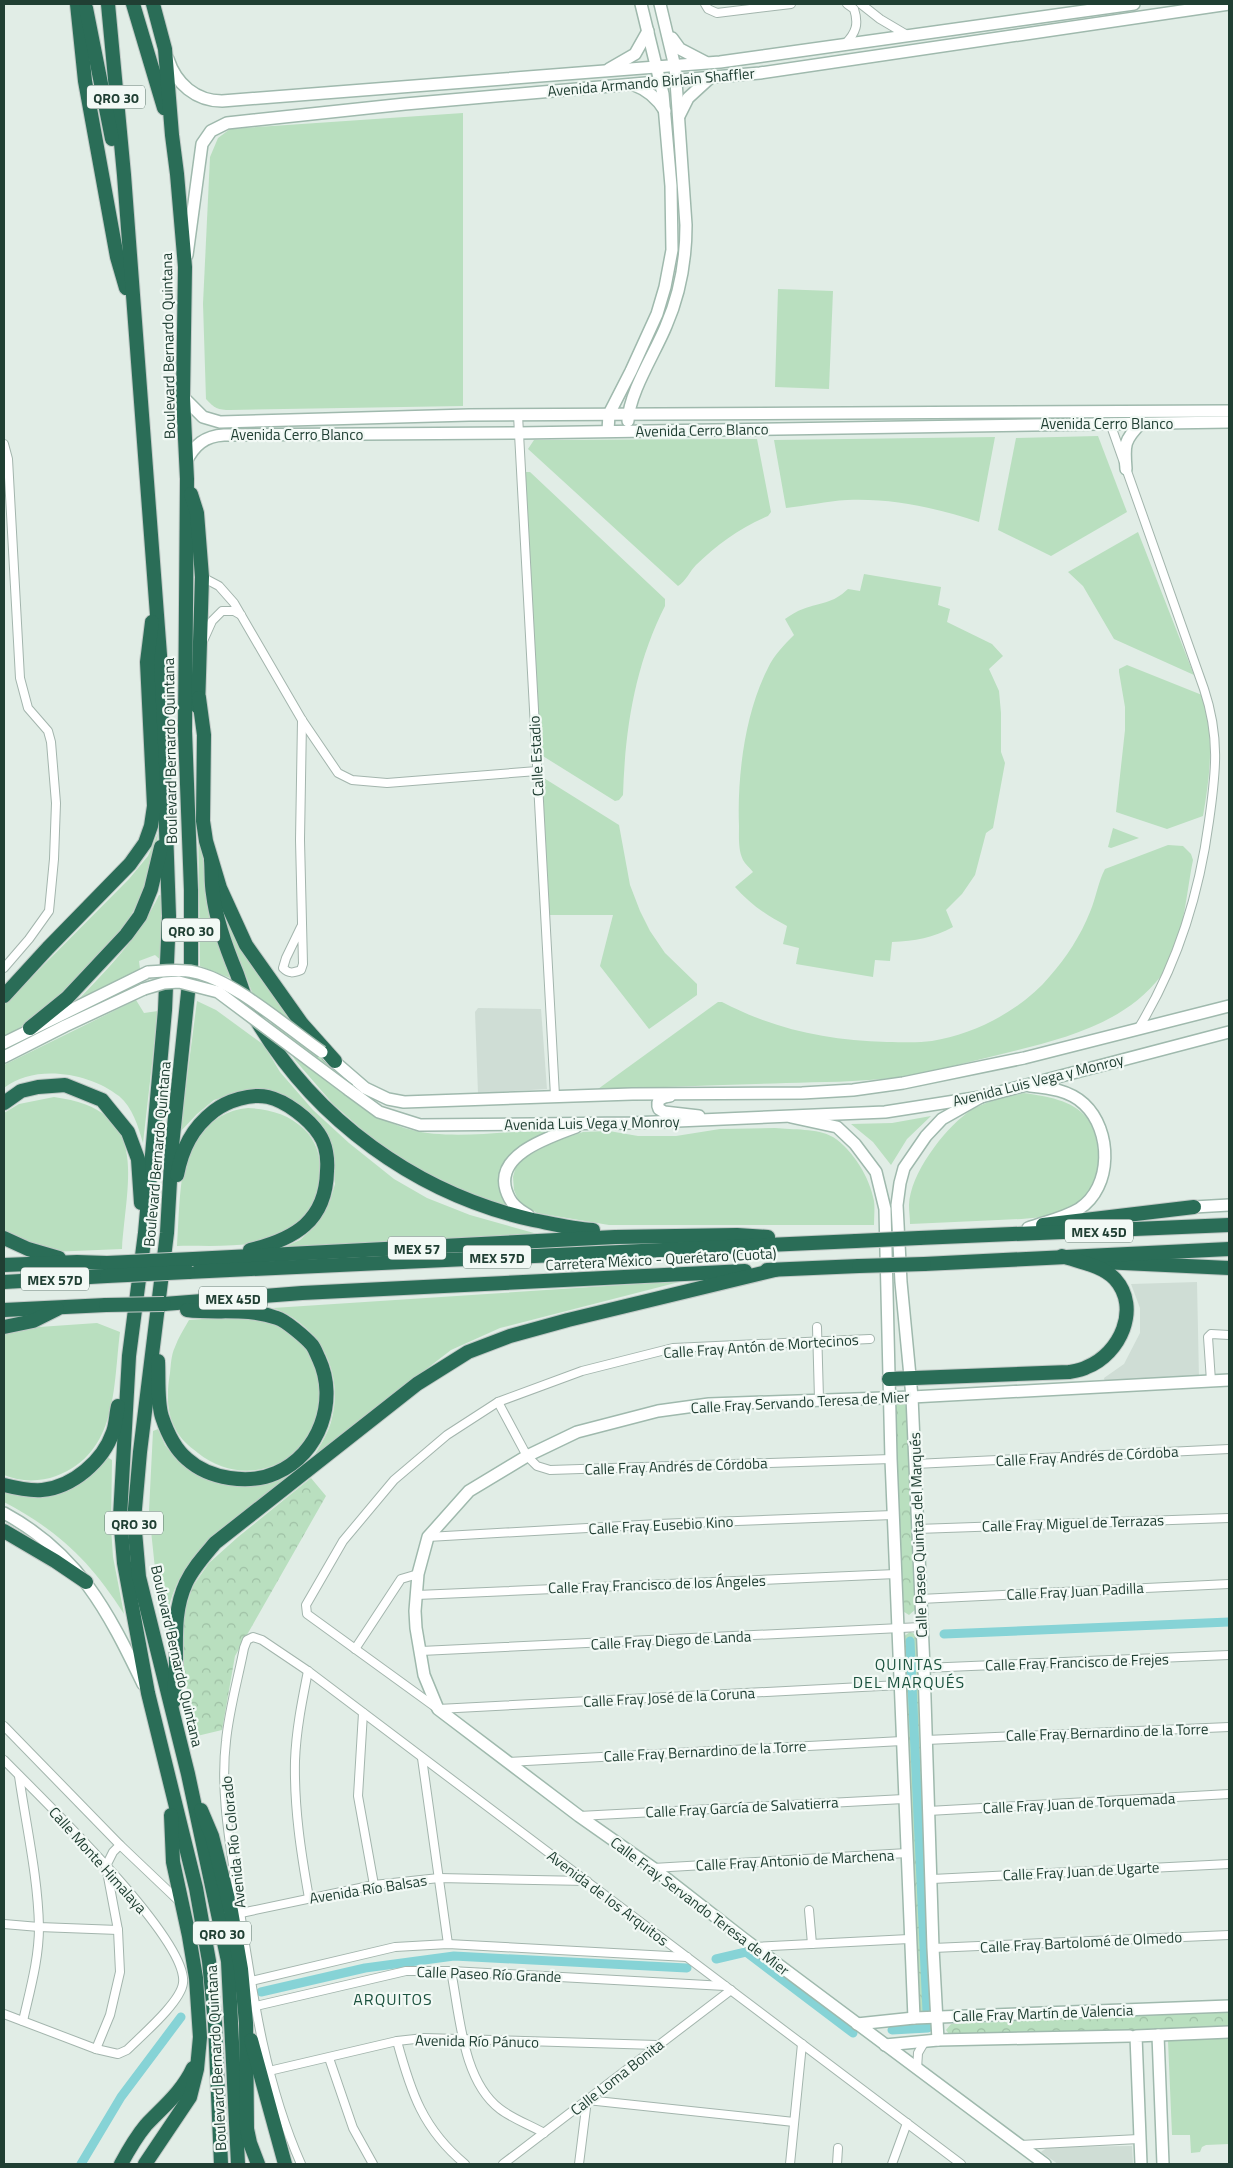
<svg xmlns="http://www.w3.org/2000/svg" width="1233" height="2168" font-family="'Titillium Web',sans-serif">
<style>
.built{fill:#cfddd5}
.grass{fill:#b9dfbf}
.forest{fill:url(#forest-crowns)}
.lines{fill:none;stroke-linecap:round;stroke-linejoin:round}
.canal{stroke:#86d3d6;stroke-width:9}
.street-casing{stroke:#a3b5ad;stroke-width:10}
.secondary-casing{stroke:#9fb9ad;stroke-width:14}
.highway-casing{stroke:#c1c9c6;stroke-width:16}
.street{stroke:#fff;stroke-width:8}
.secondary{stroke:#fff;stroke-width:11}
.highway{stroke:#2a6d57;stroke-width:14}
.secondary-bridge-casing{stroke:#9fb9ad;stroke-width:14;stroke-linecap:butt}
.highway-bridge-casing{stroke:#c1c9c6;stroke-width:16;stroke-linecap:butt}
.secondary-bridge{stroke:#fff;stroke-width:11}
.highway-bridge{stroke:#2a6d57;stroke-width:14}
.labels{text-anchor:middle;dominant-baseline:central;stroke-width:4.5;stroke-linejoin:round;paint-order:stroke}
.shield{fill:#f2f9f5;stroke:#5f776d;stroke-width:1}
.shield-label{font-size:14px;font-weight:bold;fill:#203f33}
.street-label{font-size:15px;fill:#203f33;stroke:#f2f9f5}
.neighbourhood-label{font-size:16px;letter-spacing:1px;fill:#1b523e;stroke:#f2f9f5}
</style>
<defs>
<pattern id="forest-crowns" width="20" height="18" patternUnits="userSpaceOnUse" patternTransform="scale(1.25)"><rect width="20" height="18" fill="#b9dfbf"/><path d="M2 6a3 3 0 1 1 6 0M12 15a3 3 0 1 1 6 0" fill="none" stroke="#9fc0a5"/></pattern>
</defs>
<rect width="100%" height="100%" fill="#e1ede6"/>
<g class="built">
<path d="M478,1008L541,1009L547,1089L478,1093L475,1012Z"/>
<path d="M1197,1282L1199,1379L1105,1383L1104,1378L1124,1364L1140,1333V1308L1131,1284Z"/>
<path d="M1132,2146L1133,2164H1058L1041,2152L1048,2147Z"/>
</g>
<g class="grass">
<path d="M463,113V406L230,410C218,410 214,408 206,399L203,304L210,157L218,138L230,129Z"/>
<path d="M778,289L833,291L829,389L775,387Z"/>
<path d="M1098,436L1127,512L1051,556L998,530L1016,438Z"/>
<path d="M995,437L979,522C936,508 893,498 847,500C826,501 807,506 786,508L774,440Z"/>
<path d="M757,439L771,512L768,516C740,528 718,544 696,565C690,571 686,581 678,586L528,449L534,440Z"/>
<path d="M525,472H530L665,599V606C635,665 625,729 623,795L619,800L615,801L538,753L523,477Z"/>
<path d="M1138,532L1194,675L1114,639L1083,586L1068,572Z"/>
<path d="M864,574L941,587L938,605L950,609L947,622L992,644L1003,656L989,669L999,691L1001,713V752L1005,763L993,828L986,833L975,875L962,894L946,910L953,927C933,938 915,941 892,942L890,961L875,960L873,977L796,964L799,948L783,944L787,926C766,915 750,904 735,887L753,872C750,868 745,864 743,860C738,850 739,836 739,826C737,776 745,713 768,668C774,655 784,645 794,635L785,619C791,615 797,611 803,609C822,602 832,604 848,589L860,591Z"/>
<path d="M1127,665L1202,695C1215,735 1210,776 1203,816L1167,829L1116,812L1125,730V707L1119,672V669Z"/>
<path d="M539,775L619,825L630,885L640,911L650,931L665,953L697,984V995L649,1029L600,966L613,915H548Z"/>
<path d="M198,811L207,897L230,978L200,966Z"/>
<path d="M1113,828L1139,838L1111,848L1108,847Z"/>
<path d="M158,833C153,901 109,953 59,996C41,1011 25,1026 4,1037V1005L129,879L148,856Z"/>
<path d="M1168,845L1183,846L1191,854L1193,860C1186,894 1183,948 1161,976C1124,1024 1063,1039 1006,1053C968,1062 930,1073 892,1078C857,1082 821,1082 786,1083C724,1085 661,1087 598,1089L718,1002H722C776,1030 826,1040 887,1042C901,1042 918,1043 932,1041C975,1034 1022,1010 1050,976C1066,958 1081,935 1090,912C1096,898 1098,882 1105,869Z"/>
<path d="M159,895L165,896L164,963L155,955L139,961L140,969L76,1002C107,970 140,936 159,895Z"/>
<path d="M219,907L224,908L271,989L356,1103C373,1115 392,1125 412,1130C449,1140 510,1131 550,1130C515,1146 484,1167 508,1208L471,1194L419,1169L374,1140L333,1104L295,1060L252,992Z"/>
<path d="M136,1000L144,1013L158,1011L143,1143C138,1126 133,1108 119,1096C90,1073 35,1063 4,1088V1065Z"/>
<path d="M197,1001L216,1010L264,1045L280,1072L313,1110L349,1143L394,1179L427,1198L470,1215L541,1235L280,1249L300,1240L313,1228L330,1201L335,1184L334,1164L329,1144L309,1115L233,1094L214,1100L197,1114L180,1132Z"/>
<path d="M1024,1093C1045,1096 1073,1100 1087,1118C1098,1132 1102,1164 1095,1181C1089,1196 1074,1207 1059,1213C1040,1219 1018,1219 998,1220C969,1221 940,1223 910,1224C910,1218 909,1211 909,1205C910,1174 943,1131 967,1113C983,1101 1005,1098 1024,1093Z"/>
<path d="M54,1097C151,1110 127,1177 122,1249L50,1252L4,1235V1113L19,1104Z"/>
<path d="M248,1108C268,1109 289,1114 304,1129C333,1157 321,1211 289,1232C260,1250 209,1245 177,1246C179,1218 179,1171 190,1147C192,1142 196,1138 199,1135C213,1119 227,1110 248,1108Z"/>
<path d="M931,1116L907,1139L891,1165L873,1142L851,1124L892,1123Z"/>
<path d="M775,1128C793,1130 817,1128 833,1137C853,1150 870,1178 874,1201C875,1209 874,1217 874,1225H609L537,1213L519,1202L514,1190L513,1177L516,1166L525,1157L556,1141L583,1132L609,1131L638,1136H676L720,1129Z"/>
<path d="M683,1281L500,1328L451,1350L314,1456C321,1444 329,1432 332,1418C344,1370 318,1324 273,1308Z"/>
<path d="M230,1317C240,1317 251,1316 260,1318C284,1324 304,1341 314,1363C322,1380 322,1400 316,1418C301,1470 240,1487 198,1453C189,1446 180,1439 175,1428C166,1411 167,1391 170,1373C171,1365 171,1355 175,1347C178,1338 184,1329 189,1320Z"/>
<path d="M97,1323L120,1332C113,1387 118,1453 56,1476C40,1482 20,1482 4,1475V1332L10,1329Z"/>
<path d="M158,1429L165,1445L176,1459L191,1469L263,1484L293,1473C255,1504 205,1535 180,1578C172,1592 168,1610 164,1626L157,1588L149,1511L153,1431Z"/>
<path d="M107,1457L112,1460L111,1528L113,1557L124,1614C91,1562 59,1531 4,1502V1491C17,1491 58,1493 68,1489C84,1483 97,1470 107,1457Z"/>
<path d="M1229,2038V2144L1206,2145L1202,2147L1200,2152L1191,2153L1190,2135H1172L1168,2041Z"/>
</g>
<g class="forest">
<path d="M900,1403L910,1407L916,1609L909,1615L901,1610L892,1409Z"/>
<path d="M311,1478L326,1496L235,1656L222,1730L197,1736L180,1656L182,1618L193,1586L209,1563L238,1537Z"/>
<path d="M910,1632L917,1635L934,2010L932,2016H922L918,2010L903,1637Z"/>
<path d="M1229,2012V2026L952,2038L946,2030L951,2024Z"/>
</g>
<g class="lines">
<g class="canal">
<path d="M944,1634L1229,1622"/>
<path d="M910,1641L927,2011"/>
<path d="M716,1959L746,1952L853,2033"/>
<path d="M261,1992L365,1968L454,1956L687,1968"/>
<path d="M892,2030L928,2028"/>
<path d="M81,2164L121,2097L181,2017"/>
</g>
<defs>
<g id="street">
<path d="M705,4L708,9L717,13L791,4"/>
<path d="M861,4L880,19L907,35"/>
<path d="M845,44C856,33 859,24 854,9L847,4"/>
<path d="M518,415L555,1096"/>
<path d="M1110,423L1204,689C1220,737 1216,772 1209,821C1199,896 1178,964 1138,1029"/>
<path d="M4,444L8,459L20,678L28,708L48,731L51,742L56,803L54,859L49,911L29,939L4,968"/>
<path d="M202,577L219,586L234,603L302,720L338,773L352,780L387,783L537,771"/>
<path d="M203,641L212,621L222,611H234L241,615"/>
<path d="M301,927L286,958L283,968C289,974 293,973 301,970L303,964L300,840L302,720"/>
<path d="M817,1327L819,1399"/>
<path d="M870,1339L673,1348L582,1371L498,1402L447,1435L394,1480L343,1541L306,1605L307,1614L438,1709L900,1685"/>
<path d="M1211,1381L1208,1337L1211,1334L1229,1335"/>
<path d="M498,1402L527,1456L537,1466L550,1470L891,1459"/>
<path d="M915,1464L1229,1449"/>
<path d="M917,1529L1229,1518"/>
<path d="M428,1537L658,1524L893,1515"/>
<path d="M417,1595L896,1574"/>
<path d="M920,1599L1229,1584"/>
<path d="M355,1649L401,1579L418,1574"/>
<path d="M421,1651L921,1627"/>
<path d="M924,1668L1229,1655"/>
<path d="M308,1671C302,1701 296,1731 295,1761C294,1808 301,1853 309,1898"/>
<path d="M363,1713L358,1796L374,1885"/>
<path d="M4,1726L120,1845L181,1903"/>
<path d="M926,1740L1229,1727"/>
<path d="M422,1758L448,1944"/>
<path d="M4,1760C38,1795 189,1939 183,1983C181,2002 141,2036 127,2050L118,2054L96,2049L4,2014"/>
<path d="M507,1762L902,1741"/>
<path d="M19,1776C26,1825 38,1877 39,1927C39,1959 30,1990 23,2021"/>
<path d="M928,1811L1229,1794"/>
<path d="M579,1816L904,1799"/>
<path d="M653,1868L907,1853"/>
<path d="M932,1879L1229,1864"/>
<path d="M809,1910L812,1944"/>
<path d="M241,1913L374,1885L439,1878L587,1881"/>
<path d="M4,1924L39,1927L118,1930"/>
<path d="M754,1947L909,1939"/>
<path d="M933,1948L1229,1935"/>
<path d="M451,1971C460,2015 462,2080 500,2109C513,2119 530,2125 544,2133"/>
<path d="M251,1981L395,1947L448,1944L687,1957"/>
<path d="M256,2006L406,1971H451L725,1986"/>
<path d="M397,2041C411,2093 423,2129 465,2164"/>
<path d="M96,2049L110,2015L120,1972L118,1930L106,1866L113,1852L120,1845"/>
<path d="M329,2058L353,2128L373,2164"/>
<path d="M917,2069L918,2053L925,2041"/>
<path d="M269,2071L397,2041L424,2038L657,2045"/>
<path d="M1020,2145L1139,2139"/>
<path d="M301,2164C263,2079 251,1983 237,1892C230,1843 220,1791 226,1741C229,1710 238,1679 244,1648L247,1640L253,1637L262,1640L308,1671L961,2164"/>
<path d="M503,2164L731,1990"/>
<path d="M579,2164L587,2100L794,2122"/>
<path d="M790,2164L802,2044"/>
<path d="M837,2164L838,2148"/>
<path d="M892,2164L907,2123"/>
</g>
<g id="secondary">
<path d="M672,38L680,49L705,62"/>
<path d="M168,59C176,84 196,101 222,101L720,62L1134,4"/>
<path d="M609,69L635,54L648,31"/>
<path d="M634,85C648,90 657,98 665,111"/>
<path d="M679,116L688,98L712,76"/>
<path d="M187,255L202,144L211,131L227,123L405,104L760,73L1229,4"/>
<path d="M183,397L203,417L220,422L469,415L1229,411"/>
<path d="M628,421C629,393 655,353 666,326C680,294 686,260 686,225L675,67L660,4"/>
<path d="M608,431L609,414L631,371L657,314L665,287L672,250L671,186L663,94L641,4"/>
<path d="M186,462C194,445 205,436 224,435L518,433L1229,422"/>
<path d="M1126,469C1124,445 1124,440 1141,423"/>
<path d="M4,1043L148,972"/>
<path d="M328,1056L365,1088L388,1099L404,1102L632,1094L802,1093L853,1090L903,1083L1024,1058L1229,1006"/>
<path d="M4,1057L65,1026L144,989"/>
<path d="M349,1090L379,1112L420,1125L631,1123L885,1112L981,1097L1229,1032"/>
<path d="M670,1096C662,1097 655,1100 659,1109L664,1112L699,1116"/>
<path d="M791,1117L837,1127L855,1144L876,1172L885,1209L891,1459L914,2018"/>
<path d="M1194,1207L1229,1205"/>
<path d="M528,1215C517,1209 510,1203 506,1190C495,1154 550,1137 576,1127"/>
<path d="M1028,1228C1045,1222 1064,1218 1079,1209C1113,1187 1112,1130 1084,1104C1069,1090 1049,1088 1030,1086"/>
<path d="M4,1513C78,1553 108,1611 143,1684"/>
<path d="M857,2024L914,2018L1229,2006"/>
<path d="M1158,2035L1163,2164"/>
<path d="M938,2040L933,1948L924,1668L912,1397L901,1282L897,1205L900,1183L904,1168L926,1136L942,1119L981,1097"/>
<path d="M885,2045L938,2040L1130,2036"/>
<path d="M1045,2164L744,1939L653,1868L579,1816L438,1709L424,1675L416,1628L415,1611L418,1574L428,1537L469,1491L527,1456L577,1432L658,1411L709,1404L912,1397L1229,1380"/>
<path d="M1141,2164L1136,2036L1229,2032"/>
</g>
<g id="highway">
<path d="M77,4L85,81L117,257L126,288"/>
<path d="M108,4L124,175L160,655L169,916L165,1010L145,1233L129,1356L120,1517L124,1563L148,1693L196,1888L209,1961L215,2024L221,2164"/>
<path d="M133,4L164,108"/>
<path d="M153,4L165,49L172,135L177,174L185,267L183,397L187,479L185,731L191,890V964L172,1146L167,1233L140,1452L134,1520L139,1577L188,1774L228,1961L238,2164"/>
<path d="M86,8L112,139"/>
<path d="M191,494L197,513L202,577L198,707"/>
<path d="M199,698L204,735L203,821L206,841L220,888L246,945L302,1024L335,1061"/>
<path d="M211,860C212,872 211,883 213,894C216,920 227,950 237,974C242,988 246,1003 254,1016C314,1120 417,1194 533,1220C553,1224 572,1229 593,1230"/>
<path d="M4,996L48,948L130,864L145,843L151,826L154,806L147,662L152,622"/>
<path d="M30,1028L67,998L126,935L140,916L151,889L161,847"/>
<path d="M4,1103L21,1091L38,1087L65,1085L102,1100L128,1132L138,1159L141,1203"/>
<path d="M177,1175C182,1149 192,1128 214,1111C227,1101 251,1093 268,1097C286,1101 309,1119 319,1134C326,1144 328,1159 327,1171C326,1221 295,1239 250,1250"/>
<path d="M1043,1225L1194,1207"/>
<path d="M4,1238L28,1249L59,1258"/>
<path d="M919,1238L1229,1225"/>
<path d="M193,1259L615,1237L737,1235L768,1237"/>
<path d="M1102,1262L1229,1268"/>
<path d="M924,1264L1229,1249"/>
<path d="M4,1265L77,1262L107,1263"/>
<path d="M767,1270L859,1266"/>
<path d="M188,1272L856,1241"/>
<path d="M4,1282L107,1276"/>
<path d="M164,1304L302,1293L745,1271"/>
<path d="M4,1310L106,1305"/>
<path d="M4,1327L33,1321L57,1309"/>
<path d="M158,1361C159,1377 157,1402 162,1417C167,1432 175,1449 187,1459C209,1479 249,1485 276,1473C320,1454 338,1400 319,1359C317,1355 315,1349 312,1345C306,1338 285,1320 277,1318C246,1307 218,1314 187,1310"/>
<path d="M889,1379L1069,1372C1075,1371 1082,1370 1087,1367C1120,1354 1141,1308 1115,1279C1102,1265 1079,1262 1062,1256"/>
<path d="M4,1485C16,1488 29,1491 42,1490C73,1487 103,1461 113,1432C116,1424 116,1414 118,1406"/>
<path d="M4,1531L55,1561L86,1582"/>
<path d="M174,1701C174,1688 176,1675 176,1662C176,1635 174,1609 186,1583C193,1568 204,1556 215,1543L417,1384L468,1352L510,1336L568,1320L775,1270"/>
<path d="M201,1810L212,1836L231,1911L241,1969L246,2023L247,2129L250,2143L258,2164"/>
<path d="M251,2040L285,2164"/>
<path d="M121,2164C128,2151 136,2137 146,2125C163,2107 182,2092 193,2068"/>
<path d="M145,2164L190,2097L197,2069L200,2037L196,1978L189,1936L173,1862L171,1815"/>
</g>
</defs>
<use href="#street" class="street-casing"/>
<use href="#secondary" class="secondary-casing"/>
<use href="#highway" class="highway-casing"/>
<use href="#street" class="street"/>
<use href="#secondary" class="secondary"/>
<use href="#highway" class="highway"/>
<defs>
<g id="secondary-bridge">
<path d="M148,972C164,971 179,969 194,972C232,979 289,1029 322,1052"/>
<path d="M144,989L164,983L179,982L218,992L349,1090"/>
</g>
<g id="highway-bridge">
<path d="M856,1241L919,1238"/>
<path d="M107,1263L193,1259"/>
<path d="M859,1266L924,1264"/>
<path d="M107,1276L188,1272"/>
<path d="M106,1305L164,1304"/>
</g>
</defs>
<use href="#secondary-bridge" class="secondary-bridge-casing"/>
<use href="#highway-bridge" class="highway-bridge-casing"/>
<use href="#secondary-bridge" class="secondary-bridge"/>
<use href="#highway-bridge" class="highway-bridge"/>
</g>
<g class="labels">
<g class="shield">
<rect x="87" y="85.5" width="58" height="23" rx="4"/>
<rect x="162" y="918.5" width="58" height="23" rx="4"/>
<rect x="1065" y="1219.5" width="68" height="23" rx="4"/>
<rect x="388" y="1236.5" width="58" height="23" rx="4"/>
<rect x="463" y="1245.5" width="68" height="23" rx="4"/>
<rect x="21" y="1267.5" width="68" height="23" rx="4"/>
<rect x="199" y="1286.5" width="68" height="23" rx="4"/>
<rect x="105" y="1511.5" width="58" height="23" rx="4"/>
<rect x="193" y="1921.5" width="58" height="23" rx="4"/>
</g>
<g class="shield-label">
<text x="116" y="97">QRO 30</text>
<text x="191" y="930">QRO 30</text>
<text x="1099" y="1231">MEX 45D</text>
<text x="417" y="1248">MEX 57</text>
<text x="497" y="1257">MEX 57D</text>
<text x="55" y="1279">MEX 57D</text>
<text x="233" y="1298">MEX 45D</text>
<text x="134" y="1523">QRO 30</text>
<text x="222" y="1933">QRO 30</text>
</g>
<g class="street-label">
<text transform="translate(651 82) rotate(-5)">Avenida Armando Birlain Shaffler</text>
<text transform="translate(168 346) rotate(-91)">Boulevard Bernardo Quintana</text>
<text x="1107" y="423">Avenida Cerro Blanco</text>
<text transform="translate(702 430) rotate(-1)">Avenida Cerro Blanco</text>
<text x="297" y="434">Avenida Cerro Blanco</text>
<text transform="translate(170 751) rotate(-91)">Boulevard Bernardo Quintana</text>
<text transform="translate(536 756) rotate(-93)">Calle Estadio</text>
<text transform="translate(1038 1080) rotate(-14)">Avenida Luis Vega y Monroy</text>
<text transform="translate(592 1123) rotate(-1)">Avenida Luis Vega y Monroy</text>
<text transform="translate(157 1154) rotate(-85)">Boulevard Bernardo Quintana</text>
<text transform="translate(661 1259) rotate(-3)">Carretera México - Querétaro (Cuota)</text>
<text transform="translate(761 1346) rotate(-4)">Calle Fray Antón de Mortecinos</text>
<text transform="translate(800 1402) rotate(-3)">Calle Fray Servando Teresa de Mier</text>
<text transform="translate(1087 1456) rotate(-3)">Calle Fray Andrés de Córdoba</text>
<text transform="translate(676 1466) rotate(-2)">Calle Fray Andrés de Córdoba</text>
<text transform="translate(1073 1523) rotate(-2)">Calle Fray Miguel de Terrazas</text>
<text transform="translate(661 1525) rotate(-3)">Calle Fray Eusebio Kino</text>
<text transform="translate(918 1535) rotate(-92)">Calle Paseo Quintas del Marqués</text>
<text transform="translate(657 1584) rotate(-2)">Calle Fray Francisco de los Ángeles</text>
<text transform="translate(1075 1591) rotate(-3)">Calle Fray Juan Padilla</text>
<text transform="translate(671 1640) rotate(-3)">Calle Fray Diego de Landa</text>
<text transform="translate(177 1656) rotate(77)">Boulevard Bernardo Quintana</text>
<text transform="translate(1077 1662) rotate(-2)">Calle Fray Francisco de Frejes</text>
<text transform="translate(669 1697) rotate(-3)">Calle Fray José de la Coruna</text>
<text transform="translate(1107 1732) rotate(-2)">Calle Fray Bernardino de la Torre</text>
<text transform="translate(705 1751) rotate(-3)">Calle Fray Bernardino de la Torre</text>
<text transform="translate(1079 1803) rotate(-3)">Calle Fray Juan de Torquemada</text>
<text transform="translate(742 1807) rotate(-3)">Calle Fray García de Salvatierra</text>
<text transform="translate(233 1842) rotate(-96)">Avenida Río Colorado</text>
<text transform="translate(98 1860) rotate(48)">Calle Monte Himalaya</text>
<text transform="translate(795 1860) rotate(-3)">Calle Fray Antonio de Marchena</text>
<text transform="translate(1081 1871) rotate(-3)">Calle Fray Juan de Ugarte</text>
<text transform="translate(368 1889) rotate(-9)">Avenida Río Balsas</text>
<text transform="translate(608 1898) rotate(37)">Avenida de los Arquitos</text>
<text transform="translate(700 1906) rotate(37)">Calle Fray Servando Teresa de Mier</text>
<text transform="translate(1081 1942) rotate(-3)">Calle Fray Bartolomé de Olmedo</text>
<text transform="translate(489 1974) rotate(2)">Calle Paseo Río Grande</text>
<text transform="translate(1043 2013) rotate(-2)">Calle Fray Martín de Valencia</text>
<text transform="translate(477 2041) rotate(1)">Avenida Río Pánuco</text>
<text transform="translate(216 2058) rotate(-93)">Boulevard Bernardo Quintana</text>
<text transform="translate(617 2077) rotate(-38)">Calle Loma Bonita</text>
</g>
<g class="neighbourhood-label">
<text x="909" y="1664">QUINTAS<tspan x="909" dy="18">DEL MARQUÉS</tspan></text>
<text x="393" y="1999">ARQUITOS</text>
</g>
</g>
<rect width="1233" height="2168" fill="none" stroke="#203f33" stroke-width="10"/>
</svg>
